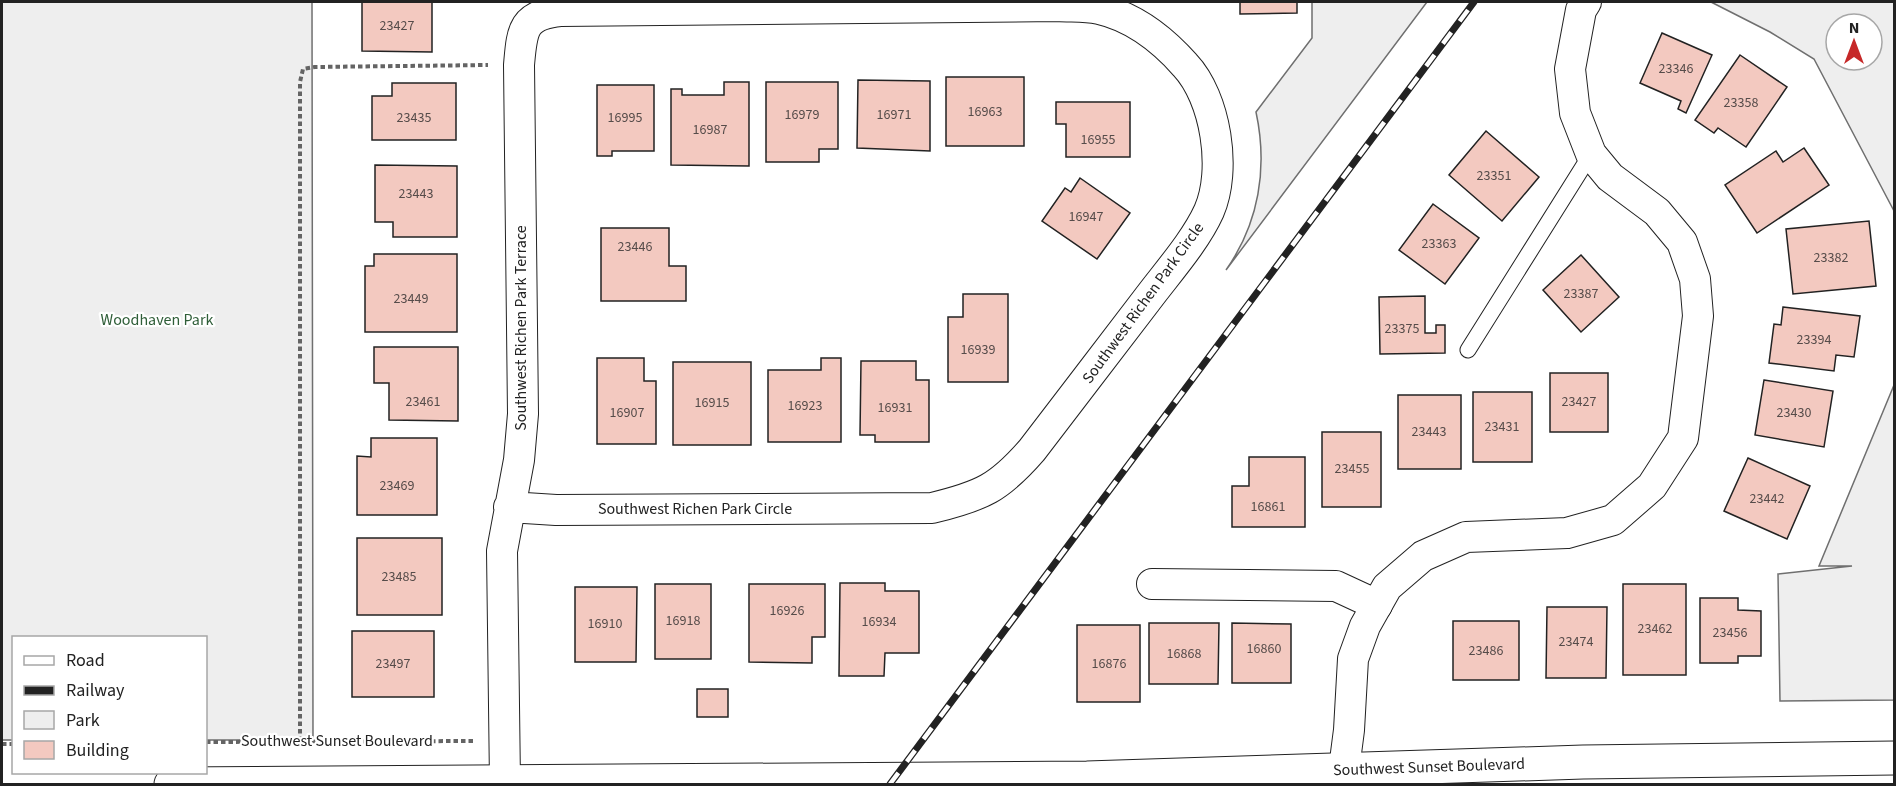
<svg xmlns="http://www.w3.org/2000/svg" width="1896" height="786" font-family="'Source Sans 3',sans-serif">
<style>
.green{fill:#eee;stroke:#6f6f6f;stroke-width:1.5;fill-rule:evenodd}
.building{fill:#f3c9c0;stroke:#222;stroke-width:1.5}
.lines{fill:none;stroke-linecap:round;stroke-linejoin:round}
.lane-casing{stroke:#222;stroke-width:17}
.street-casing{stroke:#222;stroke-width:32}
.secondary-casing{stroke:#222;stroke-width:35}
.path{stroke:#646464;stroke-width:4;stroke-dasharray:4.5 3;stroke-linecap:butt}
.lane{stroke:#fff;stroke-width:15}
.street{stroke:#fff;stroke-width:30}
.secondary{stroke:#fff;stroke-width:33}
.rail-casing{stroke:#222;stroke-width:7}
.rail{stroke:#fff;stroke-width:4.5;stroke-dasharray:14;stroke-linecap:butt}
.labels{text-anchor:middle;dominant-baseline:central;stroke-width:4.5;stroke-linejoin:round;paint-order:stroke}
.number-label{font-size:14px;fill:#564c4a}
.street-label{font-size:16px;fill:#222;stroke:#fff}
.park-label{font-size:16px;fill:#2f5e38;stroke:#fff}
</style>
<rect width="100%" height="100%" fill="#fff"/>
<g class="green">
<path d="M2,2H312L313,740H206V638H14L13,740H2Z"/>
<path d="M1312,2H1427L1226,270C1259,223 1268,168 1256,112L1312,38Z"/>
<path d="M1711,2H1894V211L1814,59L1770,32ZM1836,24H1872V60H1836Z"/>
<path d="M1894,385V700L1780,701L1778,574L1852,566H1819Z"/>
</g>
<g class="building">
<path d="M362,2H432V52L362,51Z"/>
<path d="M1240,2H1297V13L1240,14Z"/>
<path d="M1662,33L1712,55L1686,113L1678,109L1681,101L1640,83Z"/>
<path d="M1740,55L1787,87L1746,147L1718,128L1714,133L1695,120Z"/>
<rect x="946" y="77" width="78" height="69"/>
<path d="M858,80L930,81V151L857,148Z"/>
<path d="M724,82H749V166L671,165V89H682V95H724Z"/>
<path d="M766,82H838V149H819V162H766Z"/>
<path d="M392,83H456V140H372V96H392Z"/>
<path d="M597,85H654V151H612V156H597Z"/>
<path d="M1056,102H1130V157H1066V124H1056Z"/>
<path d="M1486,131L1539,177L1502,221L1449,175Z"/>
<path d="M1804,148L1829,185L1757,233L1725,185L1776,151L1783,162Z"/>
<path d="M375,165L457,166V237H393V222H375Z"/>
<path d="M1080,178L1130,213L1097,259L1042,221L1065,188L1071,192Z"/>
<path d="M1433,204L1479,238L1445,284L1399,250Z"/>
<path d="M1869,221L1876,286L1793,294L1786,229Z"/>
<path d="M601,228H669V266H686V301H601Z"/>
<path d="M374,254H457V332H365V266H374Z"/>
<path d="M1581,255L1619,297L1581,332L1543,290Z"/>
<path d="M963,294H1008V382H948V317H963Z"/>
<path d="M1425,296V333H1436V325H1445V353L1380,354L1379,297Z"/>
<path d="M1783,307L1860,316L1854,357L1836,355L1834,371L1769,363L1774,324L1781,325Z"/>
<path d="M374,347H458V421L389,420V383H374Z"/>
<path d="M597,358H644V381H656V444H597Z"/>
<path d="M821,358H841V442H768V370H821Z"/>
<path d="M861,361H916V380H929V442H875V435H860Z"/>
<rect x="673" y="362" width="78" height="83"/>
<rect x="1550" y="373" width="58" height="59"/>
<path d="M1764,380L1833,391L1824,447L1755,435Z"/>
<rect x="1473" y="392" width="59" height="70"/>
<rect x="1398" y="395" width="63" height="74"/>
<rect x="1322" y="432" width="59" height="75"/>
<path d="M371,438H437V515H357V456L371,457Z"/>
<path d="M1249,457H1305V527H1232V486H1249Z"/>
<path d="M1748,458L1810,486L1787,539L1724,511Z"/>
<rect x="357" y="538" width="85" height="77"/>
<path d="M840,583H885V591H919V653H885L884,676H839Z"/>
<rect x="655" y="584" width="56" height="75"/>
<path d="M749,584H825V637H812V663L749,662Z"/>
<rect x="1623" y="584" width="63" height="91"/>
<path d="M575,587H637L636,662H575Z"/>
<path d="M1700,598H1738V610L1761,611V656H1738V663H1700Z"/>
<path d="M1547,607H1607L1606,678H1546Z"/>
<rect x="1453" y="621" width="66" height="59"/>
<path d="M1149,623H1219L1218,684H1149Z"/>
<path d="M1232,623L1291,624V683H1232Z"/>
<rect x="1077" y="625" width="63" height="77"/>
<rect x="352" y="631" width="82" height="66"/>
<rect x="697" y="689" width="31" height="28"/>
</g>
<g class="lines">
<defs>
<path id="lane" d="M1468,350L1591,154"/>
<g id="street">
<path d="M1152,584L1336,586L1377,605"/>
<path d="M505,782L502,551L519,460L523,414L519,65C522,31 522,15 560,11L1058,6C1071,7 1086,6 1099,9C1134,17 1161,38 1185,65C1216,98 1227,170 1209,211C1195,242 1166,274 1146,301C1108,351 1070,400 1032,450C999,488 982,496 932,508L556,510L509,507"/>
<path d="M1342,784L1349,730L1353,659L1365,626L1387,587L1423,556L1466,537L1567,533L1613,520L1652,486L1683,438L1698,316L1695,279L1682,242L1657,212L1610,177L1591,154L1575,113L1570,69L1581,10L1586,2"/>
</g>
<path id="secondary" d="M171,784L1087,778L1583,762L1894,758"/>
</defs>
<use href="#lane" class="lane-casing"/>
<use href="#street" class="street-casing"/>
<use href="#secondary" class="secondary-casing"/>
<g class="path">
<path d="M300,741V82L303,69L315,67L488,65"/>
<path d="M206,742L473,741"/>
<path d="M2,744H14"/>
</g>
<use href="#lane" class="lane"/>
<use href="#street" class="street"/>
<use href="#secondary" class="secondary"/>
<defs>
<path id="rail" d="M890,784L1474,2"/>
</defs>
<use href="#rail" class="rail-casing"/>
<use href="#rail" class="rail"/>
</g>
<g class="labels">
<g class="number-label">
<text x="397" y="26">23427</text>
<text x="1676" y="69">23346</text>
<text x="1741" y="103">23358</text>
<text x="985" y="112">16963</text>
<text x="802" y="115">16979</text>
<text x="894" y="115">16971</text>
<text x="414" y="118">23435</text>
<text x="625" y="118">16995</text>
<text x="710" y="130">16987</text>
<text x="1098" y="140">16955</text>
<text x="1494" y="176">23351</text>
<text x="416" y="194">23443</text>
<text x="1086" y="217">16947</text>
<text x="1439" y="244">23363</text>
<text x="635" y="247">23446</text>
<text x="1831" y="258">23382</text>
<text x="1581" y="294">23387</text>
<text x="411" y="299">23449</text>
<text x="1402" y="329">23375</text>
<text x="1814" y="340">23394</text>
<text x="978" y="350">16939</text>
<text x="423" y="402">23461</text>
<text x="1579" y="402">23427</text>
<text x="712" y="403">16915</text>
<text x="805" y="406">16923</text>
<text x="895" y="408">16931</text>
<text x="627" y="413">16907</text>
<text x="1794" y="413">23430</text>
<text x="1502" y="427">23431</text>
<text x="1429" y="432">23443</text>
<text x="1352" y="469">23455</text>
<text x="397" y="486">23469</text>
<text x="1767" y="499">23442</text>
<text x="1268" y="507">16861</text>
<text x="399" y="577">23485</text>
<text x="787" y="611">16926</text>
<text x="683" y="621">16918</text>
<text x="879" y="622">16934</text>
<text x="605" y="624">16910</text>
<text x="1655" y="629">23462</text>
<text x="1730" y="633">23456</text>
<text x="1576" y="642">23474</text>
<text x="1264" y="649">16860</text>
<text x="1486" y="651">23486</text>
<text x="1184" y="654">16868</text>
<text x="393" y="664">23497</text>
<text x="1109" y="664">16876</text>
</g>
<g class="street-label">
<text transform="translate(1143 303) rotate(-54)">Southwest Richen Park Circle</text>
<text transform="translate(521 328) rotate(-90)">Southwest Richen Park Terrace</text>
<text x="695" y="509">Southwest Richen Park Circle</text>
<text x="337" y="741">Southwest Sunset Boulevard</text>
<text transform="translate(1429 767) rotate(-2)">Southwest Sunset Boulevard</text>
</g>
<g class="park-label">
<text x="157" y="320">Woodhaven Park</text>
</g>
</g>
<rect width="1896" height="786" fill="none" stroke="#222222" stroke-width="6"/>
<rect x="12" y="636" width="195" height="138" fill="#ffffff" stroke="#a7a7a7" stroke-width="1.5"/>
<rect x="24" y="656" width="30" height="9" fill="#ffffff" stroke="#a7a7a7" stroke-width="1.5"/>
<text x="66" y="666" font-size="18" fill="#222222">Road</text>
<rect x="24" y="686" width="30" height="9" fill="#222222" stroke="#a7a7a7" stroke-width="1.5"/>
<text x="66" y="696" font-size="18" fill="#222222">Railway</text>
<rect x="24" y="711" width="30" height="18" fill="#eeeeee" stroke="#a7a7a7" stroke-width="1.5"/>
<text x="66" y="726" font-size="18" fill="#222222">Park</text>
<rect x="24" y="741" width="30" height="18" fill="#f3c9c0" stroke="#a7a7a7" stroke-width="1.5"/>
<text x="66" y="756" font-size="18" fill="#222222">Building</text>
<g transform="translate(1854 42)"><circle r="28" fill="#ffffff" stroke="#a7a7a7" stroke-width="1.5"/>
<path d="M0-4.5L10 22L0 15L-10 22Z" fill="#c62828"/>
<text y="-9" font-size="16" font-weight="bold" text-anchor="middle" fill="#222222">N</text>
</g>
</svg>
